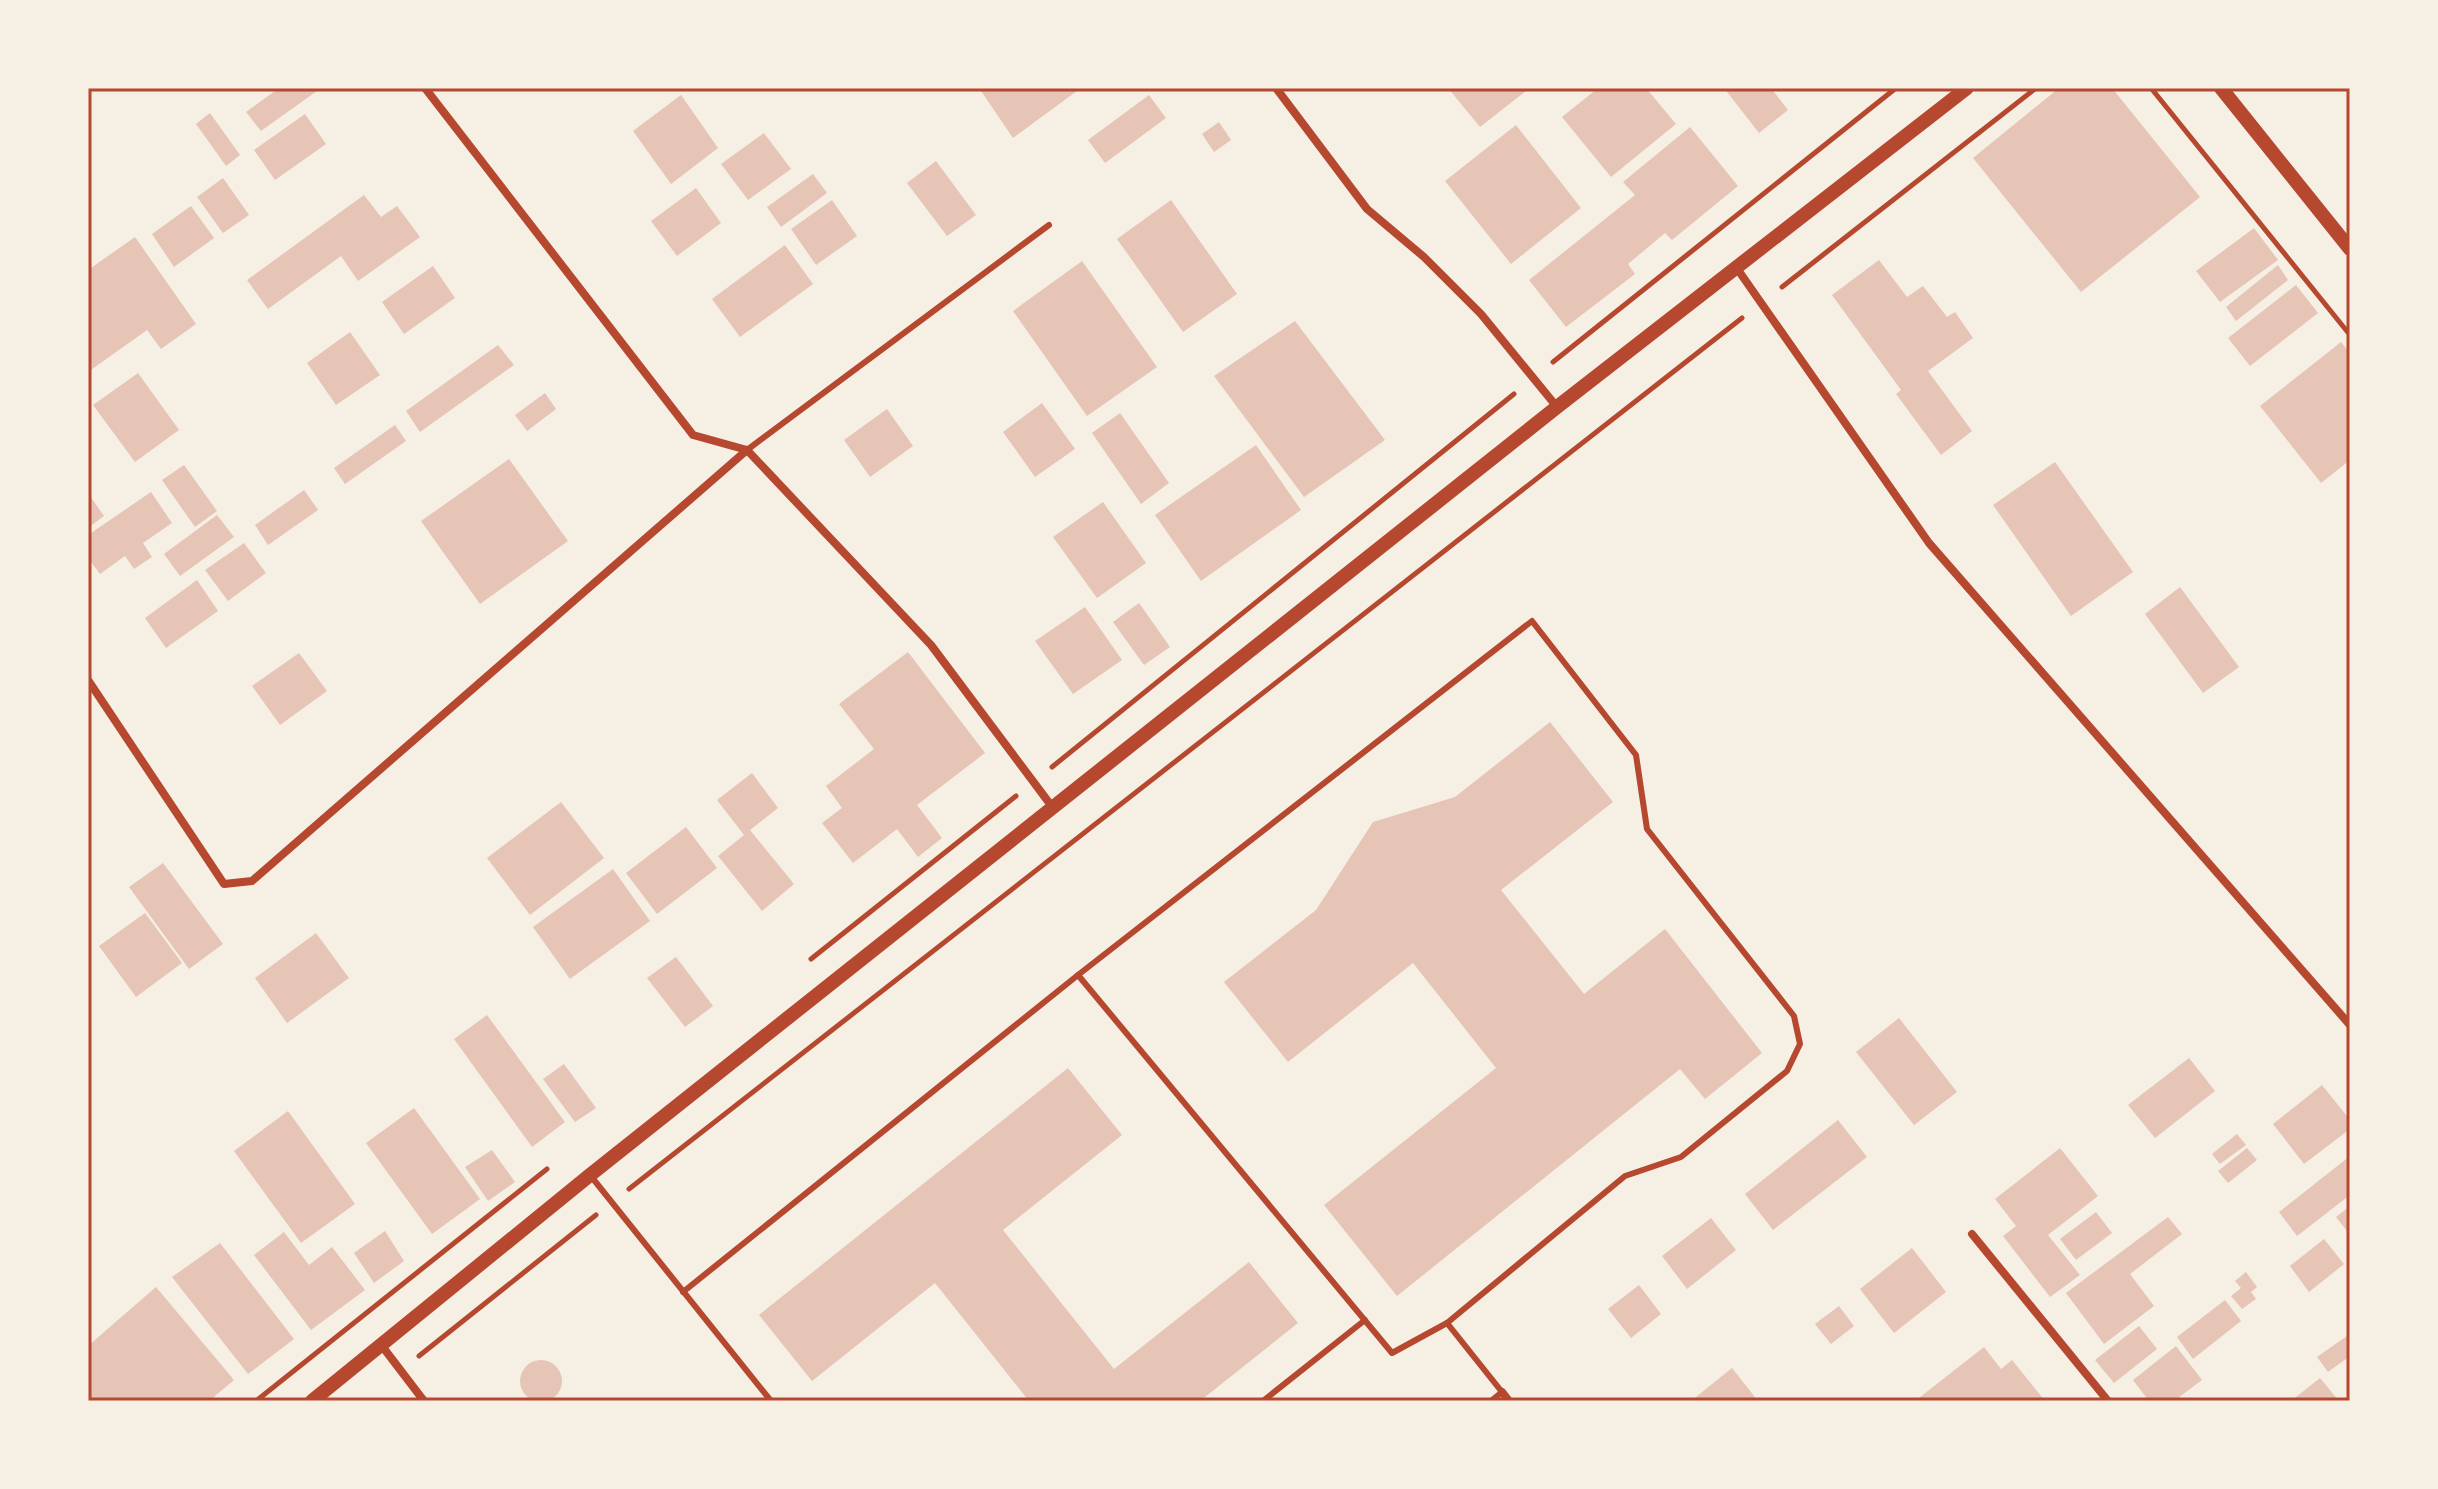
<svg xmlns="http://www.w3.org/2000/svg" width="2438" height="1489" font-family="Ubuntu,sans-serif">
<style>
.building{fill:#e6c5b7}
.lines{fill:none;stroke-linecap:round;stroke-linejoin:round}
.path{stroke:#b5482f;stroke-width:5}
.service{stroke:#b5482f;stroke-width:6}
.minor{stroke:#b5482f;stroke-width:8}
.tertiary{stroke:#b5482f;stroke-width:14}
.neatline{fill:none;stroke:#b5482f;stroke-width:3}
</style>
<rect width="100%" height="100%" fill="#f6efe4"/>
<g class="building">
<path d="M279,88H321L261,131L246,112Z"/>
<path d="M979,88H1081L1013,138Z"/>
<path d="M1448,88H1530L1480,127Z"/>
<path d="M1598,88H1646L1676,124L1611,177L1562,117Z"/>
<path d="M1724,88H1771L1788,110L1759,133Z"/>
<path d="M2059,88H2112L2200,197L2081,292L1973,158Z"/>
<path d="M681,95L718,148L671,184L633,131Z"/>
<path d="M1149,95L1166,118L1105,163L1088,140Z"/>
<path d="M210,113L240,155L226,166L196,124Z"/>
<path d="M305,114L326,144L275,180L254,150Z"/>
<path d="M1219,122L1231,140L1214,152L1202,134Z"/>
<path d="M1516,125L1581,208L1511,264L1445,181Z"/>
<path d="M1690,127L1738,186L1672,240L1665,233L1628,264L1635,274L1566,327L1529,280L1635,195L1623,182Z"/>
<path d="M764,133L791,169L748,200L721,164Z"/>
<path d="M936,161L976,215L947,236L907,183Z"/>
<path d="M813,174L827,193L781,227L767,207Z"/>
<path d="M223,178L249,215L223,233L197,197Z"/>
<path d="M696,188L721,223L677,256L651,221Z"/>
<path d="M364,195L381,217L397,206L420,237L358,281L341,256L268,309L247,280Z"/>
<path d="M832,200L857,236L816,265L791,229Z"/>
<path d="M1171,200L1237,294L1183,332L1117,239Z"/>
<path d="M191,206L214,238L174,267L152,234Z"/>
<path d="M2254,228L2278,260L2220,302L2196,271Z"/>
<path d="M135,237L196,324L161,349L147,330L88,372V270Z"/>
<path d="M785,245L813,284L740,337L712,299Z"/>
<path d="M1879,260L1907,297L1923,286L1947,317L1955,312L1973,338L1928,371L1972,431L1941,455L1896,394L1901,390L1832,295Z"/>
<path d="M1082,261L1157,367L1087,416L1013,311Z"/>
<path d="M2278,265L2288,280L2236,321L2226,307Z"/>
<path d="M433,266L455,298L404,334L382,302Z"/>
<path d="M2296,285L2318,313L2250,366L2228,338Z"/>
<path d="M1295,321L1385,440L1304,497L1214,376Z"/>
<path d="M350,332L380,375L336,405L307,363Z"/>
<path d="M2341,342L2350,353V460L2321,483L2260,406Z"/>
<path d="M498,345L514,365L420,432L406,411Z"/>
<path d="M138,373L179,430L135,462L93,405Z"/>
<path d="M545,393L556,409L527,431L515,415Z"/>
<path d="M1042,403L1075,449L1035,477L1003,432Z"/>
<path d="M887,409L913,446L870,477L844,440Z"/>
<path d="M1120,413L1169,483L1141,504L1092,433Z"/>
<path d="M395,425L406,441L345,484L334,468Z"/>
<path d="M1256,445L1301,510L1201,581L1155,515Z"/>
<path d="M509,459L568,541L480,604L421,521Z"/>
<path d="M2055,462L2133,572L2071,616L1993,505Z"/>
<path d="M184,465L217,511L195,527L162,480Z"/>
<path d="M304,490L318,510L268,545L255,525Z"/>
<path d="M151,492L172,523L143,543L152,557L134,569L125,556L100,574L88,558V535Z"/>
<path d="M88,493L104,516L88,528Z"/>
<path d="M1103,502L1146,563L1097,598L1053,537Z"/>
<path d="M217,515L234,537L180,576L164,554Z"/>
<path d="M244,543L266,573L228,601L205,570Z"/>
<path d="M197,580L218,611L166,648L145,618Z"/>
<path d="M2180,587L2239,667L2203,693L2145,614Z"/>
<path d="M1139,603L1170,647L1144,665L1113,622Z"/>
<path d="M1085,607L1122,660L1073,694L1035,641Z"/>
<path d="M908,652L985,753L917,805L942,838L918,857L897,829L853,863L822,823L842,808L826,786L874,749L839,704Z"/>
<path d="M299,653L327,691L280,725L252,686Z"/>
<path d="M1550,722L1613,802L1501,890L1584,994L1665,929L1762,1053L1705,1099L1680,1069L1397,1296L1324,1205L1496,1068L1413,963L1288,1062L1224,982L1316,910L1373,822L1455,797Z"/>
<path d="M752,773L778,808L750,830L794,884L762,911L718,856L744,835L717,800Z"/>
<path d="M561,802L604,858L530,915L487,858Z"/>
<path d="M686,827L717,868L657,914L626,873Z"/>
<path d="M163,863L223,944L189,969L129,887Z"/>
<path d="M613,869L650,921L570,979L533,927Z"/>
<path d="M145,913L182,963L136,997L99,946Z"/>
<path d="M316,933L349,978L287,1023L255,978Z"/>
<path d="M676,957L713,1006L685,1027L647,978Z"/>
<path d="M487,1015L565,1122L532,1147L454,1039Z"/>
<path d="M1899,1018L1957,1092L1914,1125L1856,1052Z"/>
<path d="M2189,1058L2215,1091L2155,1138L2128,1105Z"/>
<path d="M564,1064L596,1108L575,1122L543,1079Z"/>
<path d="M1068,1068L1122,1135L1003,1230L1114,1369L1249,1262L1298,1323L1200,1401H1029L935,1283L812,1381L759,1315Z"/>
<path d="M2322,1085L2350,1120V1129L2304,1164L2273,1124Z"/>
<path d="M414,1108L480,1199L432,1234L366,1143Z"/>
<path d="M288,1111L355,1204L301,1243L234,1151Z"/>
<path d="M1838,1120L1867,1157L1773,1230L1745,1194Z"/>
<path d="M2237,1134L2246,1145L2220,1164L2212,1154Z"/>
<path d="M2060,1148L2098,1196L2048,1235L2080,1275L2050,1297L2003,1236L2016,1226L1995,1199Z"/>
<path d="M2247,1148L2257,1160L2228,1183L2218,1171Z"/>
<path d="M492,1150L515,1182L488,1201L465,1167Z"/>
<path d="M2350,1156V1195L2297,1236L2279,1212Z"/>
<path d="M2350,1206V1235L2336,1217Z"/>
<path d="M2096,1212L2112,1233L2076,1260L2060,1239Z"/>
<path d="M2168,1217L2182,1234L2130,1274L2154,1306L2104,1344L2066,1293Z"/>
<path d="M1711,1218L1736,1250L1687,1289L1662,1256Z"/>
<path d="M385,1231L404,1261L374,1283L354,1253Z"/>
<path d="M284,1232L309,1265L332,1247L365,1290L311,1330L254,1255Z"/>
<path d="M2324,1239L2344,1264L2309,1292L2290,1266Z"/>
<path d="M220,1243L294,1339L248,1374L172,1277Z"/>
<path d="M1912,1248L1946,1292L1894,1333L1860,1289Z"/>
<path d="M2246,1272L2257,1287L2251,1292L2256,1299L2242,1309L2231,1296L2241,1288L2235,1281Z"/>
<path d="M1639,1285L1661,1314L1631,1338L1608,1309Z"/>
<path d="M156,1287L234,1380L209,1401H88V1346Z"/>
<path d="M2225,1300L2241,1321L2193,1359L2177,1337Z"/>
<path d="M1839,1306L1854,1326L1831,1344L1815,1324Z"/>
<path d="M2139,1326L2157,1349L2114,1383L2095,1360Z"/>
<path d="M2347,1336L2350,1356L2328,1372L2317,1357Z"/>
<path d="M2176,1346L2202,1380L2174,1401H2149L2133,1380Z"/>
<path d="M1984,1347L2001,1369L2012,1360L2045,1401H1915Z"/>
<circle cx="541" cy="1381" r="21"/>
<path d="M1732,1368L1758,1401H1691Z"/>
<path d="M2320,1378L2339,1401H2291Z"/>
</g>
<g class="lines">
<g class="path">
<path d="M2151,88L2350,335"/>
<path d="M1782,287L2036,88"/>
<path d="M1553,362L1896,88"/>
<path d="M1052,767L1514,394"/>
<path d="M811,959L1016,796"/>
<path d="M629,1189L1742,318"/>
<path d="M419,1356L596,1215"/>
<path d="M256,1401L547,1169"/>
</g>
<g class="service">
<path d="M747,450L1049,225"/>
<path d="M1078,975L1532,621L1636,755L1647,829L1794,1016L1800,1044L1787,1071L1681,1157L1625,1176L1447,1323"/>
<path d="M590,1175L771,1401"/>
<path d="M683,1292L1078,975L1392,1353L1447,1323L1502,1392L1491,1401"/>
<path d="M1263,1401L1365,1320"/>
</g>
<g class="minor">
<path d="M425,88L693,435L747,450L931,645L1053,808"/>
<path d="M1276,88L1367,209L1424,257L1481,314L1557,407"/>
<path d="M1736,267L1929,543L2350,1025"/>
<path d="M88,680L224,884L252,881L747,450"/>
<path d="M1972,1234L2108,1401"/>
<path d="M382,1346L424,1401"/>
<path d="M1502,1392L1509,1401"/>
</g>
<g class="tertiary">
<path d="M2221,88L2350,249"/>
<path d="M312,1401L590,1175L1557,407L1967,88"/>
</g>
</g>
<rect width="2438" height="1489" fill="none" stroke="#f6efe4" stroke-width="180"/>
<rect x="90" y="90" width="2258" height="1309" class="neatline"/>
</svg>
